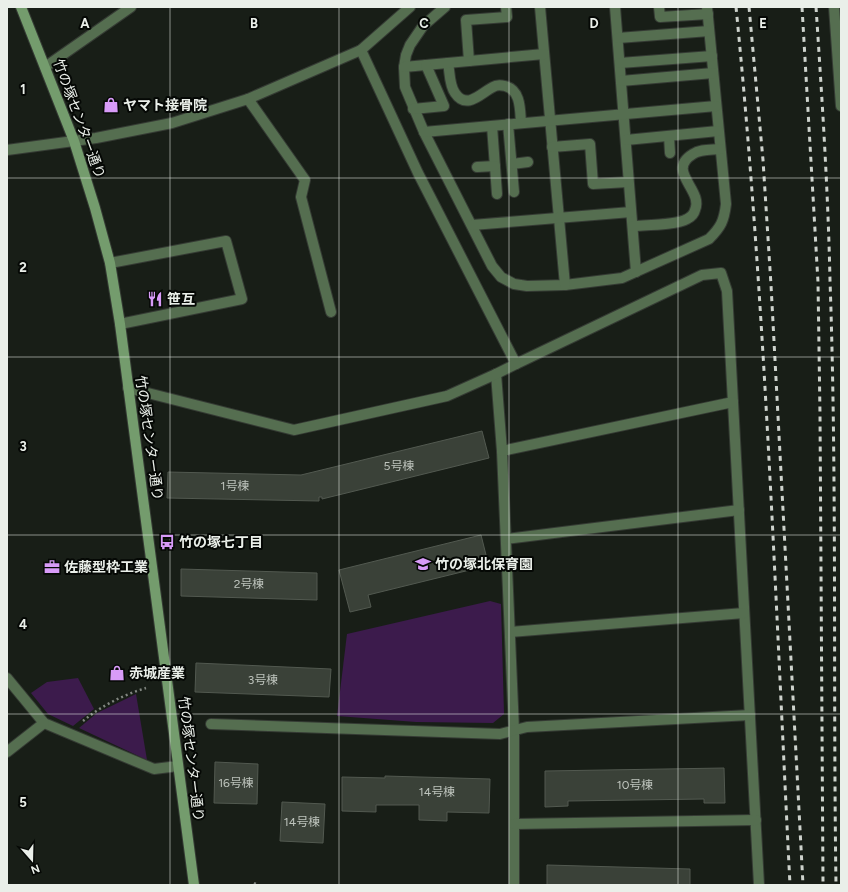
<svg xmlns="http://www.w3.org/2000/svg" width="848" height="892" font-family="Figtree,'Noto Sans JP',sans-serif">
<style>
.green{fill:#3c1b4c}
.building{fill:#3a4138;stroke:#525950}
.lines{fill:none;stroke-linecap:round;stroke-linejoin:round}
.lane-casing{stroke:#353b34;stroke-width:12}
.street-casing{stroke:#353b34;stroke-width:12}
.secondary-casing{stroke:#353b34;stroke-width:12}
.path{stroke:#828781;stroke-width:2.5;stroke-dasharray:2 3;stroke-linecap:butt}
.lane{stroke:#556e50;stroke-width:10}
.street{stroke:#556e50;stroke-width:10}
.secondary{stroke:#749c6d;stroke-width:10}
.rail{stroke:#cdd2cc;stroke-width:3;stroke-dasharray:5 5;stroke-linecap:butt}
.grid{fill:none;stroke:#eaefe9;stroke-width:1;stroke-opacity:0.55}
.labels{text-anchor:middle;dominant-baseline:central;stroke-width:4;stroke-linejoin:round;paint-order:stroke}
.number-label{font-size:12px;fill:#bec4bd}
.poi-label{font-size:14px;font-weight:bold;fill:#eaefe9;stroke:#050805;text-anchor:start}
.street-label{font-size:14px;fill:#eaefe9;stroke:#050805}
.grid-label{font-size:13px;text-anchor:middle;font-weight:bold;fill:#eaefe9;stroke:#050805;stroke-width:4;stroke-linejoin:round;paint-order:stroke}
</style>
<rect width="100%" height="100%" fill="#181e17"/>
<g class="green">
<path d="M490,601L501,604L504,714L493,723L416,722L337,716L347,634Z"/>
<path d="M78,678L94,709L73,726L48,714L31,693L47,682Z"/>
<path d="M136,694L147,760L79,728L97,713Z"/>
</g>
<g class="building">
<path d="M482,431L489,458L322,499V497H319V501L167,498L168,472L301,475Z"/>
<path d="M481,535L488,563L481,565L482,567L368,595L371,607L350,612L339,570Z"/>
<path d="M181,569L317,573V600L181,596Z"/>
<path d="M196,663L331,669L329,697L195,692Z"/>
<path d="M215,762L258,764L257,804L214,803Z"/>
<path d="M724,768L725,803H704V799L568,801V806L545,807V771Z"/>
<path d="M385,776L490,779L489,813L447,812V821L419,820V805H376V812L342,811V777L385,778Z"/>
<path d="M282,802L325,804L323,843L280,841Z"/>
<path d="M547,865L690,869V885H547Z"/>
</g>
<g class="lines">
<defs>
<g id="lane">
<path d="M445,7L423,26L410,45L406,55L404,67L405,87L424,132L492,266L501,277L514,284L527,286L565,285L622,278L709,239C721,227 724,221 726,204L707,7"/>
<path d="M540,7L565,285"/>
<path d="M615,7L636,272"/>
<path d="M659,7L660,17L708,14"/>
<path d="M618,38L709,31"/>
<path d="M361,50L418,173L516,364L702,275L721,273L727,291L759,885"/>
<path d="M469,61L466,20L507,17L506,7"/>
<path d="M448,63C450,72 449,85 455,93C467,111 482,92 493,87C496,85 501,85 505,86C521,90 520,110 521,123"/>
<path d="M620,63L712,56"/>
<path d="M404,67L544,54"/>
<path d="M621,81L713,73"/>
<path d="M248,99L305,180L301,197L331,312"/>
<path d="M413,109L444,106L426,65"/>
<path d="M508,124L514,192"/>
<path d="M492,126L497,194"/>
<path d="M424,132L716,106"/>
<path d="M669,136L670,153"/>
<path d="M626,140L718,131"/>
<path d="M552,147L590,144L593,184L628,182"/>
<path d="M512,164L528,162"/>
<path d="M477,167L495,166"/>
<path d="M472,225L631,212"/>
<path d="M633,226C646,225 677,225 687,219C691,217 694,214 695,210C704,190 665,171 693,154C700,149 711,150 720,149"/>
<path d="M110,263L226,241L242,299L120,324"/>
<path d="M496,374L502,451L514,730V885"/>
<path d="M502,451L733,402"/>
<path d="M506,539L739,510"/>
<path d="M510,632L744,613"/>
<path d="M211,724L500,734L527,727L750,715"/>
<path d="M514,824L756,820"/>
</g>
<g id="street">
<path d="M834,7L841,106"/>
<path d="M45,67L131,7"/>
<path d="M7,150L96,138L172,123L248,99L361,50L410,7"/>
<path d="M128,388L294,430L447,396L496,374L516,364"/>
<path d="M7,678L44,723L154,769L178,766"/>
<path d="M7,752L44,723"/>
</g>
<path id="secondary" d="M21,7L74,141L95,208L110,263L120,324L194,885"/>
</defs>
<use href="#lane" class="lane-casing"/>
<use href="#street" class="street-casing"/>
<use href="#secondary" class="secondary-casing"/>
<g class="path">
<path d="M83,721C101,706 123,695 146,688"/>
<path d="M254,883L258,885"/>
</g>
<use href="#lane" class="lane"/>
<use href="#street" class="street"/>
<use href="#secondary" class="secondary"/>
<g class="rail">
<path d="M736,7C765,299 775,592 790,885"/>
<path d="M749,7L763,160L771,285L803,885"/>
<path d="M802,7L818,282L820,414L823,885"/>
<path d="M816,7C822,98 828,189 830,280C837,482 833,683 836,885"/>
</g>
</g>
<path class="grid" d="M170,7V885M339,7V885M509,7V885M678,7V885M7,178H841M7,357H841M7,535H841M7,714H841"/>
<defs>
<symbol id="shop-bare" viewBox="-9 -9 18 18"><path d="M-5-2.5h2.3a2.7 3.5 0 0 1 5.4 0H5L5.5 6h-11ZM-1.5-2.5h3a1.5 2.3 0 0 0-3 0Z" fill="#d89bf8" stroke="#050805" stroke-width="2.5" paint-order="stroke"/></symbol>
<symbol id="restaurant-bare" viewBox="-9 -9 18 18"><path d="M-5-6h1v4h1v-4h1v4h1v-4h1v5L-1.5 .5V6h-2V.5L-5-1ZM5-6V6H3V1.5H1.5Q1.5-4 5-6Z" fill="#d89bf8" stroke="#050805" stroke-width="2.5" paint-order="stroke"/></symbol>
<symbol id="bus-bare" viewBox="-9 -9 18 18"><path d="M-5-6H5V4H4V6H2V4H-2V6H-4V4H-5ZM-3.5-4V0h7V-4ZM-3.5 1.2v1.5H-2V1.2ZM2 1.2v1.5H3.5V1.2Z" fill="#d89bf8" stroke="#050805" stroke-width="2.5" paint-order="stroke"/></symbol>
<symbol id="school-bare" viewBox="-9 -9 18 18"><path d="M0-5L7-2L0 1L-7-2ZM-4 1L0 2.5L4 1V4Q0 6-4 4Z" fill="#d89bf8" stroke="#050805" stroke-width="2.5" paint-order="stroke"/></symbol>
<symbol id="office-bare" viewBox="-9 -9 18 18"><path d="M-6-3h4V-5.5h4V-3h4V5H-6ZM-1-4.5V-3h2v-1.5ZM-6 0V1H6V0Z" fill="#d89bf8" stroke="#050805" stroke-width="2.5" paint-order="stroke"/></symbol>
</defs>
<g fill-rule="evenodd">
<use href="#shop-bare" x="100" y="94" width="22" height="22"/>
<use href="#restaurant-bare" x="144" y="288" width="22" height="22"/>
<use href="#bus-bare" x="156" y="531" width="22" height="22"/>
<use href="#school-bare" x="412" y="553" width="22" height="22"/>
<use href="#office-bare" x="41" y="556" width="22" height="22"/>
<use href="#shop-bare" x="106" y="662" width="22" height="22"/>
</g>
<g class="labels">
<g class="number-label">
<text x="399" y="466">5号棟</text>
<text x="235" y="486">1号棟</text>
<text x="249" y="584">2号棟</text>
<text x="263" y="680">3号棟</text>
<text x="236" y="783">16号棟</text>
<text x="635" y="785">10号棟</text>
<text x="437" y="792">14号棟</text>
<text x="302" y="822">14号棟</text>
</g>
<g class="poi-label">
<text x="123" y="105">ヤマト接骨院</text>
<text x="167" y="299">笹互</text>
<text x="179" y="542">竹の塚七丁目</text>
<text x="435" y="564">竹の塚北保育園</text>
<text x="64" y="567">佐藤型枠工業</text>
<text x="129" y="673">赤城産業</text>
</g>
<g class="street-label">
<text transform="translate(79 119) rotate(70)">竹の塚センター通り</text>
<text transform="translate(149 438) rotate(82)">竹の塚センター通り</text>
<text transform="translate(191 759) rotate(83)">竹の塚センター通り</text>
</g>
</g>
<g class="grid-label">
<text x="85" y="28">A</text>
<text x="254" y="28">B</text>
<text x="424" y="28">C</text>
<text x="594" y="28">D</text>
<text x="763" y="28">E</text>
<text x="23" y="94">1</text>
<text x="23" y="272">2</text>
<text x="23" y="451">3</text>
<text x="23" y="629">4</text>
<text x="23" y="807">5</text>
</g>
<rect width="848" height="892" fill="none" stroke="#eaefe9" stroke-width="16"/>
<g transform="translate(32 860) rotate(160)" stroke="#050805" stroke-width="3" paint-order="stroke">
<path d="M0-3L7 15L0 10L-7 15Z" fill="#eaefe9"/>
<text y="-6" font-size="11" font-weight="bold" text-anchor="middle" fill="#eaefe9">N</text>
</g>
</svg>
